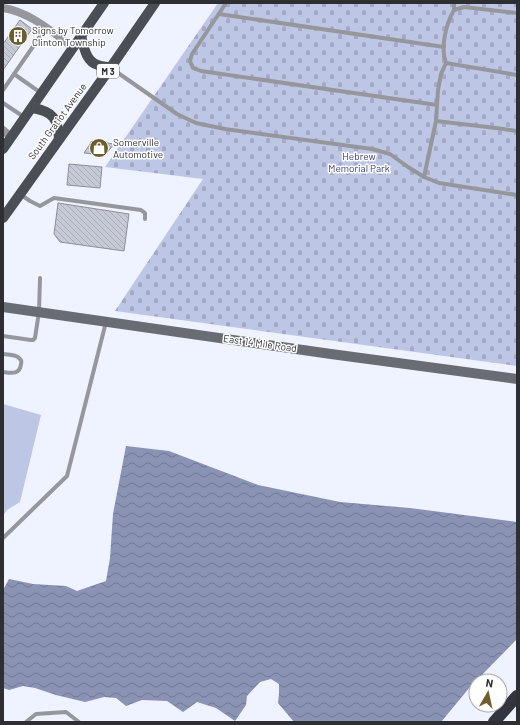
<svg xmlns="http://www.w3.org/2000/svg" width="520" height="725" font-family="Barlow,sans-serif">
<style>
.cemetery{fill:url(#cemetery-stones)}
.pitch{fill:#bec6e5}
.water{fill:url(#water-waves)}
.building{fill:url(#building-back-hatch);stroke:#8c8f9a}
.lines{fill:none;stroke-linecap:round;stroke-linejoin:round}
.lane{stroke:#96979c;stroke-width:4}
.street{stroke:#96979c;stroke-width:8}
.secondary{stroke:#6a6c73;stroke-width:10}
.primary{stroke:#4c4e56;stroke-width:10}
.highway{stroke:#32353e;stroke-width:12}
.labels{text-anchor:middle;dominant-baseline:central;stroke-width:3;stroke-linejoin:round;paint-order:stroke}
.shield{fill:#fff;stroke:#6d6d70;stroke-width:1}
.shield-label{font-size:9px;font-weight:bold;fill:#2e2f33}
.poi-label{font-size:10px;fill:#2e2f33;stroke:#fff;text-anchor:start}
.street-label{font-size:10px;fill:#2e2f33;stroke:#fff}
.park-label{font-size:10px;fill:#333b6a;stroke:#fff}
</style>
<defs>
<pattern id="cemetery-stones" width="16" height="16" patternUnits="userSpaceOnUse"><rect width="16" height="16" fill="#bec6e5"/><path d="M2 7V4a2 2 0 0 1 4 0v3zM10 15v-3a2 2 0 0 1 4 0v3z" fill="#a4aac5"/></pattern>
<pattern id="water-waves" width="16" height="10" patternUnits="userSpaceOnUse"><rect width="16" height="10" fill="#8b93b5"/><path d="M0 5q4-4 8 0t8 0" fill="none" stroke="#727894"/></pattern>
<pattern id="building-back-hatch" width="6" height="6" patternUnits="userSpaceOnUse"><rect width="6" height="6" fill="#c6c9d6"/><path d="M-1 5l2 2M0 0l6 6M5-1l2 2" fill="none" stroke="#aaadb8"/></pattern>
</defs>
<rect width="100%" height="100%" fill="#eff2ff"/>
<path class="cemetery" d="M218,3H517V366L115,311L203,179L105,167Z"/>
<path class="pitch" d="M3,404L41,415L20,502L7,510L3,516Z"/>
<path class="water" d="M126,446L169,451L258,485L340,502L410,508L517,522V639L470,687L441,722H294L278,703L279,693V684L271,679L260,682L247,696L246,705L235,721L216,708L197,702L183,712L167,701L142,700L126,706L116,698L104,697L85,702L56,695L35,688L23,686L9,690L3,688V590L9,579L33,584L66,586L77,591L106,581L110,558L113,514Z"/>
<g class="building">
<path d="M20,20L32,29L3,70V44Z"/>
<path d="M92,141L114,144L105,155L84,153Z"/>
<path d="M69,164L102,167L100,188L67,185Z"/>
<path d="M58,203L129,214L124,251L60,242L54,234Z"/>
</g>
<g class="lines">
<g class="lane">
<path d="M226,3L192,54L190,61L193,68L201,71L437,105"/>
<path d="M454,3V10"/>
<path d="M219,14L444,47"/>
<path d="M446,63L517,75"/>
<path d="M111,68L177,114L196,123L225,129L372,149L390,154L408,167L424,177L439,183L517,195"/>
<path d="M14,74L41,93"/>
<path d="M3,90L41,35"/>
<path d="M3,103L24,117"/>
<path d="M436,121L496,128L517,131"/>
<path d="M424,177L436,121L438,90L441,74L446,63C440,48 446,24 454,10L464,7L517,13"/>
<path d="M20,194L30,201L40,206L54,198L141,210L145,213V219"/>
<path d="M3,336L31,340H33L35,338L39,312L40,278"/>
<path d="M3,354C8,355 15,354 19,358C21,360 22,361 21,364C20,375 11,373 3,372"/>
<path d="M3,538L67,476L106,322"/>
<path d="M26,722L36,714L66,712L79,722"/>
</g>
<g class="street">
<path d="M3,8C30,12 52,32 73,47"/>
<path d="M3,130L11,137"/>
</g>
<path class="secondary" d="M3,307L331,354L517,379"/>
<g class="primary">
<path d="M81,36C84,47 86,62 98,65C102,67 106,67 111,67"/>
<path d="M32,108C53,111 58,119 59,139"/>
<path d="M3,149L104,3"/>
<path d="M3,218L111,67L155,3"/>
</g>
<path class="highway" d="M494,722L517,696"/>
</g>
<defs>
<symbol id="building-disc" viewBox="-11 -11 22 22"><circle r="9.5" fill="#6d5f2d" stroke="#fff"/><path d="M-4-6H4V6H1V3H-1V6H-4ZM-2.5-4.3h1.7v1.8h-1.7ZM.8-4.3h1.7v1.8H.8ZM-2.5-1h1.7V.8h-1.7ZM.8-1h1.7V.8H.8Z" fill="#fff"/></symbol>
<symbol id="shop-disc" viewBox="-11 -11 22 22"><circle r="9.5" fill="#6d5f2d" stroke="#fff"/><path d="M-5-2.5h2.3a2.7 3.5 0 0 1 5.4 0H5L5.5 6h-11ZM-1.5-2.5h3a1.5 2.3 0 0 0-3 0Z" fill="#fff"/></symbol>
</defs>
<g fill-rule="evenodd">
<use href="#building-disc" x="7" y="25" width="22" height="22"/>
<use href="#shop-disc" x="88" y="137" width="22" height="22"/>
</g>
<g class="labels">
<rect class="shield" x="97" y="64" width="22" height="14" rx="3"/>
<g class="shield-label">
<text x="108" y="71">M 3</text>
</g>
<g class="poi-label">
<text x="32" y="30">Signs by Tomorrow<tspan x="32" dy="12">Clinton Township</tspan></text>
<text x="113" y="142">Somerville<tspan x="113" dy="12">Automotive</tspan></text>
</g>
<g class="street-label">
<text transform="translate(57 121) rotate(-54)">South Gratiot Avenue</text>
<text transform="translate(260 343) rotate(8)">East 14 Mile Road</text>
</g>
<g class="park-label">
<text x="359" y="156">Hebrew<tspan x="359" dy="12">Memorial Park</tspan></text>
</g>
</g>
<rect width="520" height="725" fill="none" stroke="#2e2f33" stroke-width="8"/>
<g transform="translate(488 693) rotate(9)"><circle r="19" fill="#ffffff" stroke="#abacad"/>
<path d="M0-3L7 15L0 10L-7 15Z" fill="#6d5f2d"/>
<text y="-6" font-size="11" font-weight="bold" text-anchor="middle" fill="#2e2f33">N</text>
</g>
</svg>
